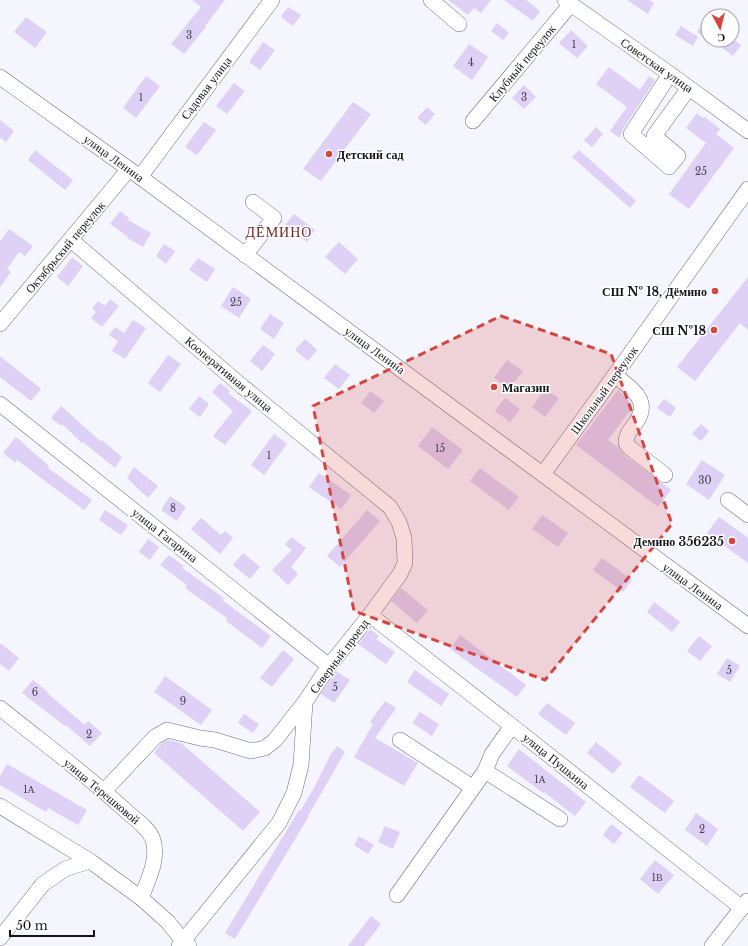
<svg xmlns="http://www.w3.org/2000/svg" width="748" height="946" font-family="'Libre Baskerville',serif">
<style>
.building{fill:#ded1f5}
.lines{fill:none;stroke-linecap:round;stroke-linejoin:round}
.minor-casing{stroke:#6c6d7f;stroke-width:16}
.minor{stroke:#fff;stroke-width:15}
.marked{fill:#d54641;fill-opacity:0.2;stroke:#d54641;stroke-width:3;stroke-dasharray:8 5;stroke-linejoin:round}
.poi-dot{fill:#d54641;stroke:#fff;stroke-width:1.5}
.labels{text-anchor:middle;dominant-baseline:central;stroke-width:3;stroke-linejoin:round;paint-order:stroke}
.number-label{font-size:10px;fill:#464351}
.street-label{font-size:12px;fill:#13141a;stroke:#fff}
.poi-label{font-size:12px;font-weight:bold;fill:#13141a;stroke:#fff;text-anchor:end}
.quarter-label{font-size:14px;letter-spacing:1px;fill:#6b2622;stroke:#fff}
</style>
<rect width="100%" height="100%" fill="#f4f5fd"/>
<g class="building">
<path d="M192,0H225L205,26L206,27L184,54L171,44L201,7Z"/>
<path d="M448,0H491L481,13L474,8L468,15Z"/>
<path d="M504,0H526L540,11L533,21Z"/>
<path d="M627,0H649L654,3L648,14Z"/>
<path d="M288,7L301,15L293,26L281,17Z"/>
<path d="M26,17L47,32L35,48L14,32Z"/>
<path d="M708,17V41L697,32Z"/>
<path d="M497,23L509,33L503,40L491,31Z"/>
<path d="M681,26L698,37L693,46L675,35Z"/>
<path d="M571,30L588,46L577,58L559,43Z"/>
<path d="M725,40H734L741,45L733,56L720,46Z"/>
<path d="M263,42L275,50L260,70L249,62Z"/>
<path d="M469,44L488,57L472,80L453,66Z"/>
<path d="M609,67L640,90L649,76L655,80L623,129L620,138L610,131L627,107L596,84Z"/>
<path d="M146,76L160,86L136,118L123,108Z"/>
<path d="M234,83L245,91L227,114L216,106Z"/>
<path d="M524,85L536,97L524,109L512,98Z"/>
<path d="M353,102L371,114L321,181L303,169Z"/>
<path d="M427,107L435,114L426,125L417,118Z"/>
<path d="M697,113L703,118L705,117L720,129L716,134L734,148L689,209L669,194L706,143L686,128Z"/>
<path d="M0,120L14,131L6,142L0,137Z"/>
<path d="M204,122L216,130L197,155L185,147Z"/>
<path d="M596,127L603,134L592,147L584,140Z"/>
<path d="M35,150L73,180L65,190L28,160Z"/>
<path d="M579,150L636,201L630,208L572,157Z"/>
<path d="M120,211L129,218L128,220L151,233L143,247L127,238L128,237L110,224Z"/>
<path d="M294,214L315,230L307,242L285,225Z"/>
<path d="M9,229L33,246L25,256L19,252L7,269L11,272L0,287V241Z"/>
<path d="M339,242L358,259L345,274L325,257Z"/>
<path d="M164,244L175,251L166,264L156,256Z"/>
<path d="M72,257L83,266L68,286L57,277Z"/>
<path d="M198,258L215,269L207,282L189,270Z"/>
<path d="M748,277V330L740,323L695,381L677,367Z"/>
<path d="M233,287L251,299L239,318L221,306Z"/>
<path d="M110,299L119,306L102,327L91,318L96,312L92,309L98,301L105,306Z"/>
<path d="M270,314L284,323L274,339L260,329Z"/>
<path d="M133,320L146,328L125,359L112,351L118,341L109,335L115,327L124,333Z"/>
<path d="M305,339L317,350L308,361L295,350Z"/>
<path d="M263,345L275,354L262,371L250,361Z"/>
<path d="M168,355L181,364L160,392L148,383Z"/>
<path d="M0,356L41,389L31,401L0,377Z"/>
<path d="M507,360L523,371L509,389L494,378Z"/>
<path d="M335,364L350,375L339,389L324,378Z"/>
<path d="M220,383L230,391L228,393L252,411L225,445L213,436L233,411L212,392Z"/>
<path d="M545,389L559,398L545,417L532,407Z"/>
<path d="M618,390L630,401L632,408L608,440L619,448L624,455L671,490L658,507L576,445Z"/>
<path d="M370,391L384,401L374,413L361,403Z"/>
<path d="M199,396L209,404L200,417L189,409Z"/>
<path d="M505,398L520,409L510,422L495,411Z"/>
<path d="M664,399L676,408L670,417L657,408Z"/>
<path d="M61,406L100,441L102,440L122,457L115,468L83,442L82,443L62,424L61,426L51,418Z"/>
<path d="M701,424L709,431L701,441L692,434Z"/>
<path d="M432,427L463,450L448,469L418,446Z"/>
<path d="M274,434L287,444L264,475L251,465Z"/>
<path d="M16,437L49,466L48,468L92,500L84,510L17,460L15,463L3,453Z"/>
<path d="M702,460L725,475L709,500L686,484Z"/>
<path d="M134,467L158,486L148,498L127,478Z"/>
<path d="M480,468L519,497L509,510L470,481Z"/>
<path d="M319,473L351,495L341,509L309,487Z"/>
<path d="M170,496L186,507L177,521L161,510Z"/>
<path d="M105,510L128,525L121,535L99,520Z"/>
<path d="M367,510L380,521L340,567L327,556Z"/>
<path d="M542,515L568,533L558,547L532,529Z"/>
<path d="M719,517L748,538V563L707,533Z"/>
<path d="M201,518L221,535L225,531L233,538L220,554L191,529Z"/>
<path d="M291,537L306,548L291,567L298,574L288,585L272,570L292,550L285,545Z"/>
<path d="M148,539L159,547L150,560L139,552Z"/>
<path d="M243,553L260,567L250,579L233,565Z"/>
<path d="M169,555L184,566L182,568L224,598L222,600L271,636L262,648L226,621L227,618L185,588L187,585L160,565Z"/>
<path d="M602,558L632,580L623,592L593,570Z"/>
<path d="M401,588L428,610L417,623L391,601Z"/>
<path d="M654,602L680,622L672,632L647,612Z"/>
<path d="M370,629L379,636L376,639L395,652L386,664L358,644Z"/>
<path d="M460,635L526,685L517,697L450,649Z"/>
<path d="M699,636L712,646L700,661L687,651Z"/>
<path d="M0,643L19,658L9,671L0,664Z"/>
<path d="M283,650L294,659L272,687L260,678Z"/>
<path d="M727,658L740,666L730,682L717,674Z"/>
<path d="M415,670L449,694L441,706L407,682Z"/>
<path d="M336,671L350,680L334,703L321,694Z"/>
<path d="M165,676L212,710L201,725L154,692Z"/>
<path d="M33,680L48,692L47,693L85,725L88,721L102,733L90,746L66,725L65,726L22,693Z"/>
<path d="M385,701L396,708L375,738L418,763L404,786L354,757L373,724L370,722Z"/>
<path d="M547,703L575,723L566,735L538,714Z"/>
<path d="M420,712L439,724L432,736L412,723Z"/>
<path d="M244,714L259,724L253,733L238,723Z"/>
<path d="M168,740L181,743L260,812L243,831L154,753L163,742Z"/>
<path d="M596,742L622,763L613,774L587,753Z"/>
<path d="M337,746L345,752L308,816H309L235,939L225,933L299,810L300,811L314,788L331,754Z"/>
<path d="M519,749L586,802L575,816L544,792L543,793L507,766Z"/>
<path d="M7,764L87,810L78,825L48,808L46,812L0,785V776Z"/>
<path d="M639,775L674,801L665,813L630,787Z"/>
<path d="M696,813L718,829L707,846L685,830Z"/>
<path d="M611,824L623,833L614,844L603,835Z"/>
<path d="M385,826L400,832L393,849L378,842Z"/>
<path d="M359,836L374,845L368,854L354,845Z"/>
<path d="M655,860L674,875L658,894L640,879Z"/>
<path d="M371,916L381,924L364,946H348Z"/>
</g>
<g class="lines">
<defs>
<g id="minor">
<path d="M431,0L459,24"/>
<path d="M565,0L670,74L748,131"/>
<path d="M670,74L631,134L669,167L678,156L654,136L689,88"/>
<path d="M0,77L140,177L748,626"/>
<path d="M473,121L571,4"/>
<path d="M140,177L272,0"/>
<path d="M71,240L243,387L390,507L399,522L404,538L405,563L400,574L370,615L329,666L305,702L301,765L294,793L279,823L179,946"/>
<path d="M245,255L274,218L253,202"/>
<path d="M0,324L129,169"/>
<path d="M615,375C632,390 652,400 635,424C630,430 626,435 626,443L630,448L665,475"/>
<path d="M0,404L329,666"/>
<path d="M543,474L615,375L748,189"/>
<path d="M728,500L748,515"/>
<path d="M370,615L512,726L742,908"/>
<path d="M0,708C42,742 86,774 126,811C135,819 149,828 153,840C159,859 148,880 141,898"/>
<path d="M400,740L472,787"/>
<path d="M485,771L560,819"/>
<path d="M104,791L155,737L167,730L200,738L215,740L251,751L265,748L275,740L305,702"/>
<path d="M0,806L90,861L141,898L168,922L183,941L189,946"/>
<path d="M397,895L485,771L492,754L512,726"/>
<path d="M0,938L43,884L65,869L90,861"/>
<path d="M712,946L747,901"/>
</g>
</defs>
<use href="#minor" class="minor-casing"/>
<use href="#minor" class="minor"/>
</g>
<path class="marked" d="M501,316L611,354L672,524L545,680L354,611L313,406Z"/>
<g class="poi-dot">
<circle cx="329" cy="154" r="4"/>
<circle cx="715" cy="291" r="4"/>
<circle cx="714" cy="330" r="4"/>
<circle cx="494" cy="387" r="4"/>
<circle cx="732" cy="541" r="4"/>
</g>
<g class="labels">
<g class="number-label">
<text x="189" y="35">3</text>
<text x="574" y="44">1</text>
<text x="471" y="62">4</text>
<text x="141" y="97">1</text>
<text x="524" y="97">3</text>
<text x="701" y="171">25</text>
<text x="236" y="302">25</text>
<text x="440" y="448">15</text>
<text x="269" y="455">1</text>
<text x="705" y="480">30</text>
<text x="173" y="508">8</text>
<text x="729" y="670">5</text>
<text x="335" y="687">5</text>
<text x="35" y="692">6</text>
<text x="183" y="701">9</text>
<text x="89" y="734">2</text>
<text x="540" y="779">1А</text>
<text x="29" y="789">1А</text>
<text x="702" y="829">2</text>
<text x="657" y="877">1В</text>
</g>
<g class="street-label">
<text transform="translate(522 63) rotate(-50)">Клубный переулок</text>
<text transform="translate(657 65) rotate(35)">Советская улица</text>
<text transform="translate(206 88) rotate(-53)">Садовая улица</text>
<text transform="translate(114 158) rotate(36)">улица Ленина</text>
<text transform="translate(65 247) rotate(-50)">Октябрьский переулок</text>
<text transform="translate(375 350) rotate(36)">улица Ленина</text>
<text transform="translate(229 374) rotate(40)">Кооперативная улица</text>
<text transform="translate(604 390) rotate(-54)">Школьный переулок</text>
<text transform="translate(165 535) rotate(38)">улица Гагарина</text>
<text transform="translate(693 586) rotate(36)">улица Ленина</text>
<text transform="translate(339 656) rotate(-53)">Северный проезд</text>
<text transform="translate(556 761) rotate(39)">улица Пушкина</text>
<text transform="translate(102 791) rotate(40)">улица Терешковой</text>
</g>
<g class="poi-label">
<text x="337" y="154" text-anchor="start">Детский сад</text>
<text x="707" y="291">СШ № 18, Дёмино</text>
<text x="706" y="330">СШ №18</text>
<text x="502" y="387" text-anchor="start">Магазин</text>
<text x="724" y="541">Демино 356235</text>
</g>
<g class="quarter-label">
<text x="279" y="232">ДЁМИНО</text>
</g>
</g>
<g transform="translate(720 28) rotate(173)"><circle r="19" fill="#ffffff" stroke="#a1a1a3"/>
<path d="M0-3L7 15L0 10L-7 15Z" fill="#d54641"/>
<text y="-6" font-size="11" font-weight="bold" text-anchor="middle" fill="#13141a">С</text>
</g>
<path d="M10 930v6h84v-6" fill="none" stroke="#13141a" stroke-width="2"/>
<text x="16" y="930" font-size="12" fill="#13141a" stroke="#ffffff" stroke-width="3" paint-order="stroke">50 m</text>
</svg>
